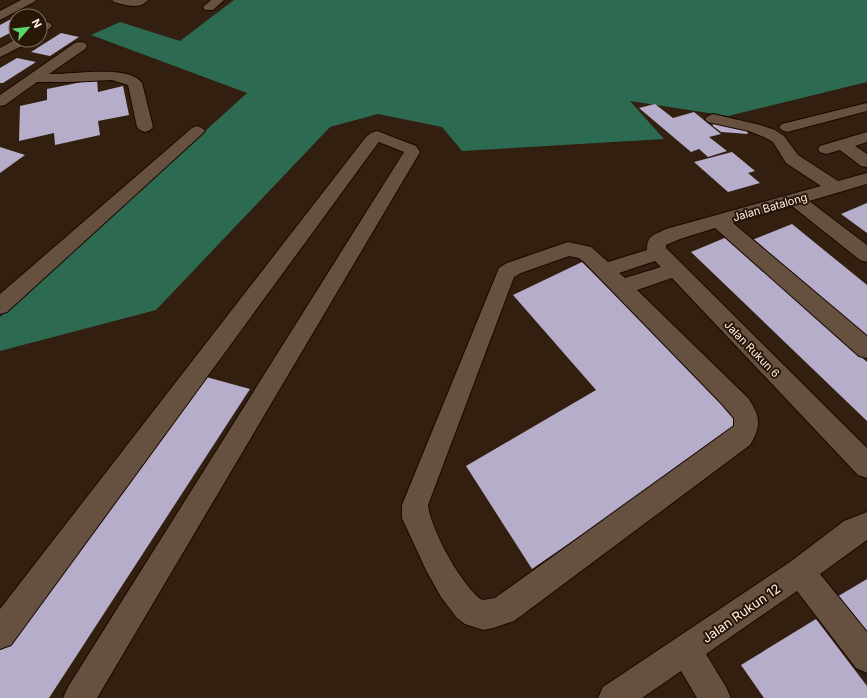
<svg xmlns="http://www.w3.org/2000/svg" width="867" height="698" font-family="Inter,sans-serif">
<style>
.forest{fill:#2c6a51}
.building{fill:#b5adc9}
.lines{fill:none;stroke-linecap:round;stroke-linejoin:round}
.minor-casing{stroke:#190800;stroke-width:2}
.minor{fill:#66503f;fill-rule:evenodd}
.labels{text-anchor:middle;dominant-baseline:central;stroke-width:4;stroke-linejoin:round;paint-order:stroke}
.street-label{font-size:11px;fill:#fff1e7;stroke:#281606}
.near-street-label{font-size:13px;fill:#fff1e7;stroke:#281606}
</style>
<rect width="100%" height="100%" fill="#321f0f"/>
<path class="forest" d="M234,0H867V82L728,116L630,101L664,139L462,151L442,127L378,114L330,127L156,310L0,351V317L247,93L91,35L120,22L180,41Z"/>
<g class="building">
<path d="M15,17L16,18V30L0,38V25Z"/>
<path d="M61,33L79,37L50,56L31,52Z"/>
<path d="M17,58L36,62L3,83H0V68Z"/>
<path d="M97,79L98,92L123,86L129,115L98,121L100,135L55,145L54,133L19,141L20,106L47,100V89Z"/>
<path d="M655,104L673,118L694,112L721,134L709,137L727,151L708,157L699,149L691,152L639,108Z"/>
<path d="M711,117L743,120L748,134L721,132L713,126Z"/>
<path d="M0,147L25,155L0,173Z"/>
<path d="M732,152L755,171L748,173L760,183L728,192L694,162Z"/>
<path d="M867,203V233L841,214Z"/>
<path d="M792,224L867,285V340L752,240Z"/>
<path d="M727,237L867,362V421L691,252Z"/>
<path d="M582,262L746,422L532,569L466,466L596,390L513,295Z"/>
<path d="M199,375L250,389L49,698H0V650Z"/>
<path d="M867,579V649L830,601Z"/>
<path d="M816,619L867,686V698H764L741,665Z"/>
</g>
<g class="lines">
<defs>
<g id="minor">
<path d="M21,0H36L34,2L0,20V11Z"/>
<path d="M112,0H148C140,10 124,5 114,2Z"/>
<path d="M211,0H224L213,10H205L203,7Z"/>
<path d="M46,22L50,23L52,26L44,33L40,34V24Z"/>
<path d="M16,39V40H29L28,43L0,57V48Z"/>
<path d="M80,42L85,43L87,46L85,49L49,74C71,75 129,64 142,83L153,127L150,130L145,132L140,130L137,127L128,85L112,80L67,82H37L5,105L0,106V95L75,43Z"/>
<path d="M867,103V111L787,132L782,130L779,127L782,124Z"/>
<path d="M713,114L760,125L775,130L784,136L798,155L838,181L867,173V184L809,201L867,245V262L860,260L792,206L733,223L867,336V358L859,356L715,228L680,239L666,245V248L867,448V478L858,475L672,278L637,290L748,398C761,417 761,426 750,445L514,621L493,628L483,630L465,624L457,618L441,597L426,570L402,518V505L499,268L507,263L568,242L591,247L608,262L647,250C647,235 654,235 666,229L821,186L786,163L773,142L764,137L749,131L708,122L705,119L708,116ZM569,256L579,258L584,262L721,403L734,418V426L495,598L482,600C462,587 430,528 428,505L514,277L521,273ZM655,261L661,267L625,278L619,273Z"/>
<path d="M197,126L202,128L205,131L202,134L7,312L0,314V294L192,128Z"/>
<path d="M377,131L416,146L420,152L97,698H63L68,687L404,152L379,142L378,143L11,645L0,649V609L366,137L371,133Z"/>
<path d="M867,132V142L855,146L867,154V167L861,166L840,150L826,154L820,152L818,149L820,146Z"/>
<path d="M867,512V540L820,574L867,632V673L856,668L797,591L706,654L726,687L731,698H697L681,671L642,698H598L603,687L790,562L844,521Z"/>
</g>
</defs>
<use href="#minor" class="minor-casing"/>
<use href="#minor" class="minor"/>
</g>
<g class="labels">
<g class="street-label">
<text transform="translate(770 207) rotate(-16)">Jalan Batalong</text>
<text transform="translate(752 349) rotate(46)">Jalan Rukun 6</text>
</g>
<g class="near-street-label">
<text transform="translate(741 613) rotate(-35)">Jalan Rukun 12</text>
</g>
</g>
<g transform="translate(28 28) rotate(62)"><circle r="19" fill="#281606" stroke="#7e6e60"/>
<path d="M0-3L7 15L0 10L-7 15Z" fill="#5bd56e"/>
<text y="-6" font-size="11" font-weight="bold" text-anchor="middle" fill="#fff1e7">N</text>
</g>
</svg>
